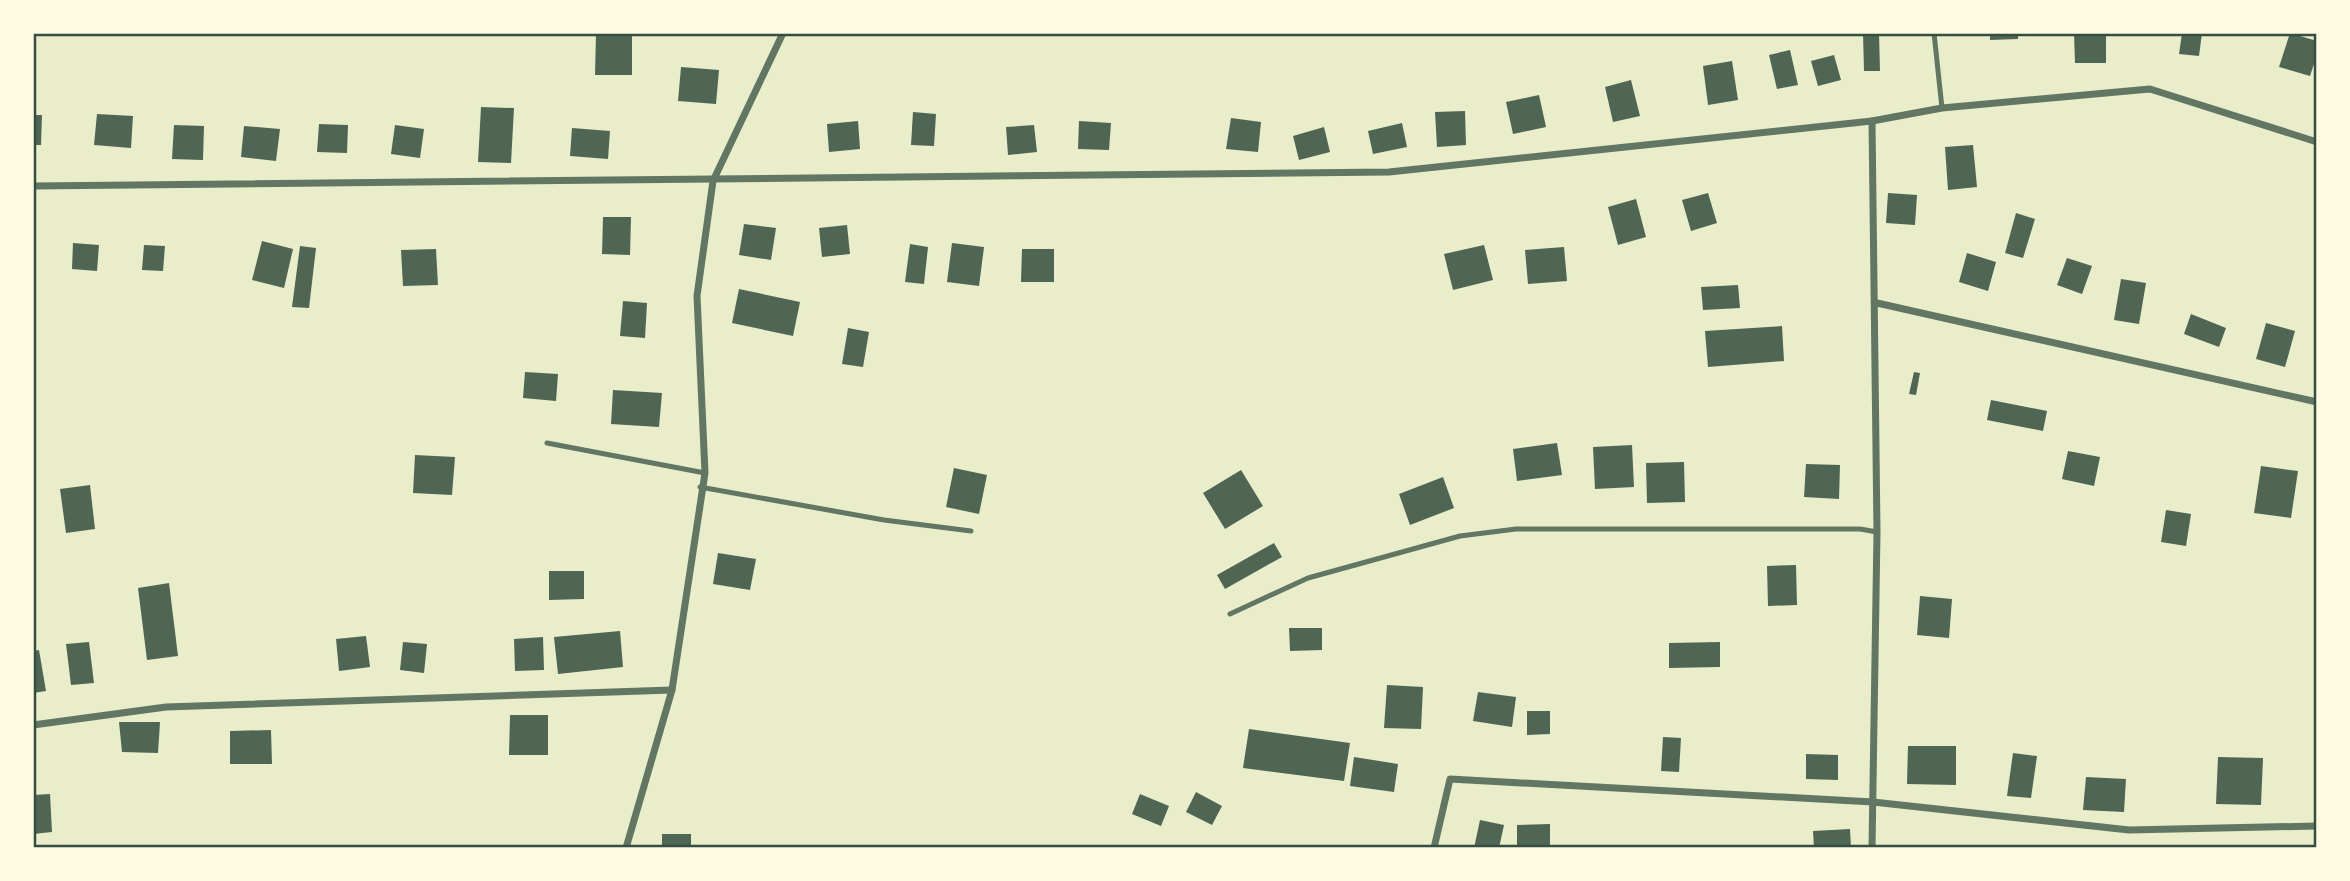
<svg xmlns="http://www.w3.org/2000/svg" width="2350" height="881" font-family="Merriweather,serif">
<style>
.building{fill:#4f6655}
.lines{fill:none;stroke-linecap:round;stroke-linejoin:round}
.service{stroke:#617663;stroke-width:5}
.minor{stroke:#617663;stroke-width:7}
.neatline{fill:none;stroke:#344e41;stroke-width:2.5}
</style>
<rect width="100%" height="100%" fill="#e9edc9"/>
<g class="building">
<path d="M596,33H632V75H595Z"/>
<path d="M1863,33H1879L1880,71H1864Z"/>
<path d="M1990,33H2018V39L1990,40Z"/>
<path d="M2074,33H2106V63H2075Z"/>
<path d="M2182,33H2202L2199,56L2179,54Z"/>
<path d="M2290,33L2317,41V55L2310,76L2279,67Z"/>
<path d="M1790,50L1798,85L1777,89L1769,55Z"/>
<path d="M1834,55L1841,80L1818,86L1811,61Z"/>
<path d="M1732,61L1738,100L1708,105L1703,66Z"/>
<path d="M681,67L719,70L716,104L678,101Z"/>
<path d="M1631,80L1640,116L1613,122L1605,87Z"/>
<path d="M1539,95L1546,127L1513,134L1506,102Z"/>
<path d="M481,107L514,108L511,163L478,162Z"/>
<path d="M1465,111L1466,145L1437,147L1435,112Z"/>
<path d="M913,112L936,114L934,146L911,145Z"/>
<path d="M97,114L133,116L131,148L94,145Z"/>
<path d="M33,115H42L41,145H33Z"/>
<path d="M1231,118L1261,122L1258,152L1226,149Z"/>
<path d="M858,121L860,149L829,152L827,124Z"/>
<path d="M1079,121L1111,123L1109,150L1078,149Z"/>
<path d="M1402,123L1407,147L1373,154L1368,131Z"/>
<path d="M319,124L348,125L347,153L317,152Z"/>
<path d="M174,125L204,126L203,160L172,159Z"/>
<path d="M395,125L424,129L420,158L391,154Z"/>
<path d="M1034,125L1037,152L1008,155L1006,127Z"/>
<path d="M244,126L280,129L276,161L241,157Z"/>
<path d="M1324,127L1330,152L1299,160L1293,136Z"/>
<path d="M572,128L610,131L608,159L570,156Z"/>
<path d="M1973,145L1977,187L1948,190L1945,147Z"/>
<path d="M1708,193L1717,223L1691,231L1682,200Z"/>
<path d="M1888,193L1917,195L1915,225L1886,223Z"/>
<path d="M1636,199L1646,237L1618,245L1608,207Z"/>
<path d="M2016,213L2035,219L2023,258L2005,253Z"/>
<path d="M603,217H631L630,255L602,254Z"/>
<path d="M744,224L776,228L771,260L739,255Z"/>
<path d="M847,225L850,254L822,257L819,228Z"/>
<path d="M262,241L293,249L284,288L252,280Z"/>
<path d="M73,243L99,245L97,271L72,269Z"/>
<path d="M952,243L984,247L979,286L947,282Z"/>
<path d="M910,244L928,247L924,284L905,282Z"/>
<path d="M144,245L165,246L163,271L142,270Z"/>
<path d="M1484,245L1493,280L1453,290L1444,254Z"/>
<path d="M300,246L316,248L309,308L292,307Z"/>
<path d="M1564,247L1567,281L1528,284L1525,250Z"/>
<path d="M436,249L438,285L403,286L401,250Z"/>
<path d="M1022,249H1054V282H1021Z"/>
<path d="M1967,253L1996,262L1988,291L1959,282Z"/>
<path d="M2067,258L2092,266L2082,294L2057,285Z"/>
<path d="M2121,279L2146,283L2139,324L2114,320Z"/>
<path d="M1738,285L1740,308L1703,310L1701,287Z"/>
<path d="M739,289L800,302L793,336L732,323Z"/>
<path d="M623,301L647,303L645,338L620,336Z"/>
<path d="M2191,314L2226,328L2219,347L2184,334Z"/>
<path d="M2266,323L2295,331L2285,367L2256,359Z"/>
<path d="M1782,326L1784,361L1708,367L1705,331Z"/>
<path d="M848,328L869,332L863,367L842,364Z"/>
<path d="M525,372L558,374L556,401L523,398Z"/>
<path d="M1914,372L1920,373L1916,395L1909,394Z"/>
<path d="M613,390L662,393L659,427L611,424Z"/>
<path d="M1991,400L2047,411L2043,431L1987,420Z"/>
<path d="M1557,443L1562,475L1517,481L1513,449Z"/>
<path d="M1632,445L1634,487L1595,489L1593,447Z"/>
<path d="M2068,451L2100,457L2094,486L2062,479Z"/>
<path d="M415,455L455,457L452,495L413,493Z"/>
<path d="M1684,462L1685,502L1647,503L1646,463Z"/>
<path d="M1806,464L1840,465L1839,499L1804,497Z"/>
<path d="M2261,466L2298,471L2291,518L2254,513Z"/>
<path d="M954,468L987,475L979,514L946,507Z"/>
<path d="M1241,470L1263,506L1225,529L1203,493Z"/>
<path d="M1443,477L1454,508L1410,525L1399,494Z"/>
<path d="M90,485L95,529L66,533L60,489Z"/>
<path d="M2166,510L2191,514L2186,546L2161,542Z"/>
<path d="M1274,543L1282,557L1225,589L1217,575Z"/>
<path d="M718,553L756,559L750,590L713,584Z"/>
<path d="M1796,565L1797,605L1768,606L1767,566Z"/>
<path d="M549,571H584V599L549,600Z"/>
<path d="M169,583L178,656L147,660L138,588Z"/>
<path d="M1920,596L1952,599L1949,638L1917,635Z"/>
<path d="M1289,628H1322V650L1290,651Z"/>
<path d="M620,631L623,667L558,674L554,637Z"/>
<path d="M366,636L370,667L339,671L336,639Z"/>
<path d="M543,637L544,670L515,671L514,639Z"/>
<path d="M89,642L94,683L71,685L66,644Z"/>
<path d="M403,642L427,644L424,673L400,670Z"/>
<path d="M1720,642V667L1669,668V643Z"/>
<path d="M39,650L46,691L33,693V651Z"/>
<path d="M1387,685L1423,687L1421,729L1384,728Z"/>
<path d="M1478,692L1516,697L1512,727L1473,721Z"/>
<path d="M1527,711H1550V734L1527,735Z"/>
<path d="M510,715H548V755H509Z"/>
<path d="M119,722H160L158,753L122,752Z"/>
<path d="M1249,729L1350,743L1344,781L1243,768Z"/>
<path d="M271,730L272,764H230V731Z"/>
<path d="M1663,737L1681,738L1679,772L1661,771Z"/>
<path d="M1908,746H1956V785L1907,784Z"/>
<path d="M2013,753L2037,756L2031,798L2007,796Z"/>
<path d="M1806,754L1838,755V780L1806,779Z"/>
<path d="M1354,757L1398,764L1394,792L1350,786Z"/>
<path d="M2218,757L2263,758L2261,805L2216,804Z"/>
<path d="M2086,777L2126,779L2124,812L2083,810Z"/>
<path d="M1196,792L1222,806L1212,825L1186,812Z"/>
<path d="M50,794L52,832L33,834V795Z"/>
<path d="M1140,794L1169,806L1161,826L1132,814Z"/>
<path d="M1480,820L1504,825L1499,848H1474Z"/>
<path d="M1550,824V848H1517V825Z"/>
<path d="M1850,829L1851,848H1814L1813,831Z"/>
<rect x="662" y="834" width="29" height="14"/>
</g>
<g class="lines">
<g class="service">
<path d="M1934,33L1942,108"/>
<path d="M547,443L705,473"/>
<path d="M700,487L884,520L971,531"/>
<path d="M1230,614L1308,578L1460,536L1516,529H1860L1877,532"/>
</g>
<g class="minor">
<path d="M33,186L1389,172L1872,121L1942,108L2150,89L2317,142"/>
<path d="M1877,303L2317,402"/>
<path d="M33,725L166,707L672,690"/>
<path d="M626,848L672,690L705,473L697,296L713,181L783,33"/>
<path d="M1434,848L1450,779L1873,802L2129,830L2317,826"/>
<path d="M1872,848L1877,532L1872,121"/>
</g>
</g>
<rect width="2350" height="881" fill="none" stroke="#fefae0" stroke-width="70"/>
<rect x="35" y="35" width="2280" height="811" class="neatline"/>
</svg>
